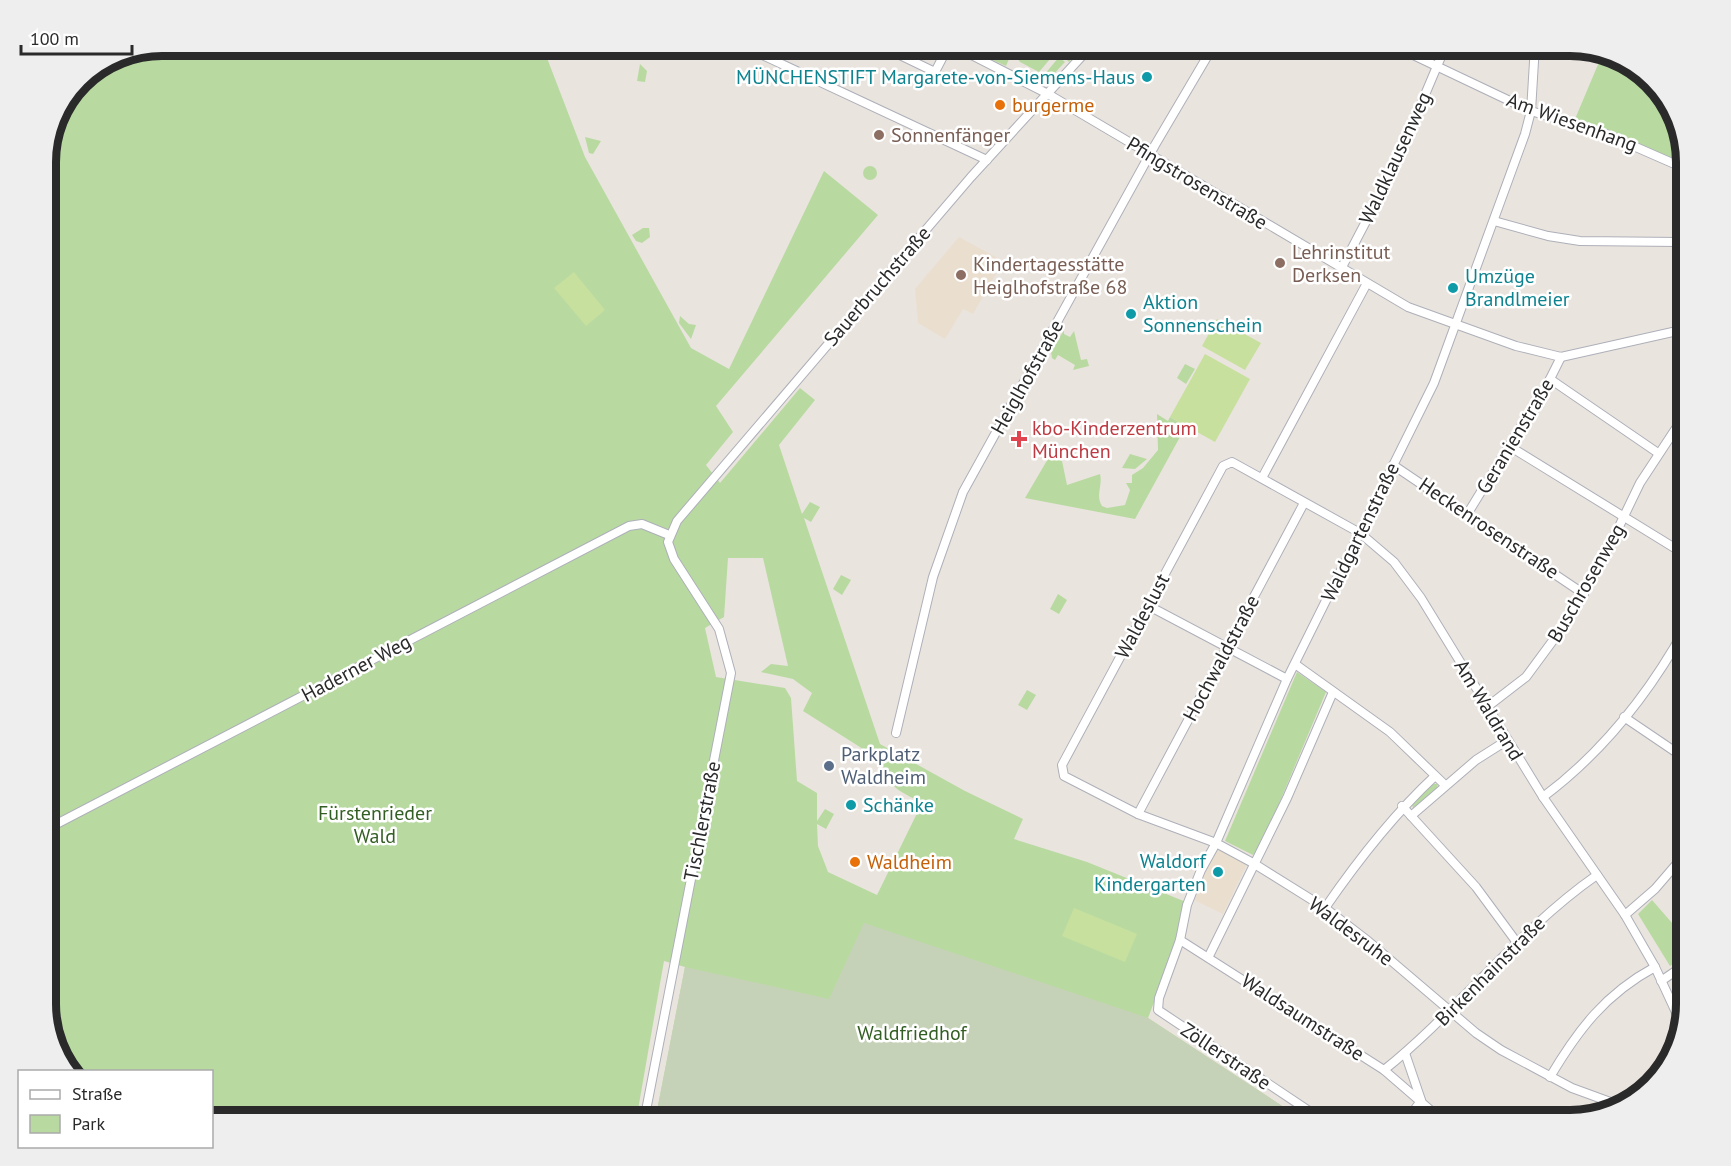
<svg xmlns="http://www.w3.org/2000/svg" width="1731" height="1166" font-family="'PT Sans',sans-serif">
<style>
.education{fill:#eadfcf}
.green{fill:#b8daa1;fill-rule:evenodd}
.cemetery{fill:#c6d2b7}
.pitch{fill:#c8e09e}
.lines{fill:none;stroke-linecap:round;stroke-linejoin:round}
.minor-casing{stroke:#aeb0b9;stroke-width:10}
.minor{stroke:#fff;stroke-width:8}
.culture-dot{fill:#0f9aa8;stroke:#fff;stroke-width:2}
.food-dot{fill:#e8710a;stroke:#fff;stroke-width:2}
.education-dot{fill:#8d6e63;stroke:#fff;stroke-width:2}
.health-dot{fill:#e0444e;stroke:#fff;stroke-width:2}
.service-dot{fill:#5c6f8a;stroke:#fff;stroke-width:2}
.labels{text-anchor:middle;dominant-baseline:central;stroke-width:5;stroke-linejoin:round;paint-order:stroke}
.culture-label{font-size:20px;fill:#0d838f;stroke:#fff;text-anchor:start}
.food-label{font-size:20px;fill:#c56008;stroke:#fff;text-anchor:start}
.street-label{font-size:20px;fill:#2a2a2a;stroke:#fff}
.education-label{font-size:20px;fill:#785e54;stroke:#fff;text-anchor:start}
.health-label{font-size:20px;fill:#be3a42;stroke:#fff;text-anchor:start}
.service-label{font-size:20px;fill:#4e5e75;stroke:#fff;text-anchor:start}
.park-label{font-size:20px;fill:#335e23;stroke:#fff}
.rim{fill:none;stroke:#2a2a2a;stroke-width:8}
</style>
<rect width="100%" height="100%" fill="#eae4de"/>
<g class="education">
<path d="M959,237L1003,261L973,314L963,309L945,339L918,323L915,289Z"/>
<path d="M1216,848L1247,864L1223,914L1192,899L1202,872Z"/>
</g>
<g class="green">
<path d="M161,45H542L585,157L691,348L729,369L824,171L878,215L716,406L733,432L706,465L720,483L800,388L815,400L779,445L802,514L810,502L820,507L811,522L804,518L880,744L965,791L1023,819L1014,839L1087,862L1186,902L1177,941L1148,1018L1305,1121H655L685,967L664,961L636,1121H212V1072L69,1071L60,1063L45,1012V154L54,116L79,79L117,54ZM728,558H763L788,666L771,664L761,672L793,679L812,693L803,711L882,761C888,788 898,790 922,803L877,895L828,872L818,846L817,824L826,829L834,814L825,809L817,821V793L797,781L791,698L785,688L716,677L705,628L724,617Z"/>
<path d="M906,45H929L924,56L905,47Z"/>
<path d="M967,45L998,57L1001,52L1009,59L1006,66L966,48Z"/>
<path d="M1007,45H1062L1039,72L1020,62Z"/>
<path d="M1069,45H1085L1069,62L1061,55Z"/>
<path d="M1602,55L1635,65L1671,103L1686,164L1575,119Z"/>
<path d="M1059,57L1065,62L1051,77L1044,75Z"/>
<path d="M640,64L647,71L645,82L637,81Z"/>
<path d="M585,137L601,141L593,154L589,153Z"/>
<circle cx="870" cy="173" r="7"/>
<path d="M643,228H649L650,237L642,243L636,241L632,235Z"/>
<path d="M680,316L689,324L696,325L691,339L679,323Z"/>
<path d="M1064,330V334L1070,337L1074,331L1081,360L1087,359L1089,366L1073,370L1075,365L1058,355L1055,360L1052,358L1051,352Z"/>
<path d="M1185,364L1195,369L1186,384L1177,378Z"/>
<path d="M1157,414L1168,421L1170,417L1186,426L1135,519L1025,498L1052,452L1062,461L1067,485L1100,474C1103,486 1095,495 1102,506L1107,508L1125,505L1130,490L1126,483H1132V475L1143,468L1158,450Z"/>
<path d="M1130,454L1147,459L1135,469L1122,468Z"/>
<path d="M841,575L851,580L842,595L833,589Z"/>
<path d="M1058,594L1067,600L1059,614L1050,609Z"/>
<path d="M1297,672L1326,692L1262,844L1253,855L1225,841Z"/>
<path d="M1027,690L1036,695L1027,710L1018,705Z"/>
<path d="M1433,784H1437L1438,788L1413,808L1412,804Z"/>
<path d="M1652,900L1686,939V945L1678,951L1682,958L1670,966L1638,914Z"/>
</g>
<path class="cemetery" d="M864,923L1148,1018L1305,1121H655L685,967L829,999Z"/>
<g class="pitch">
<path d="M574,272L605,310L586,326L554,288Z"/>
<path d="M1217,319L1261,343L1245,370L1202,346Z"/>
<path d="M1205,354L1250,379L1215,442L1170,417Z"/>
<path d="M1074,908L1137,934L1125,962L1062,936Z"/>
</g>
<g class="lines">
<defs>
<g id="minor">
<path d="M741,45L987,160"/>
<path d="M879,45L935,72L949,45"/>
<path d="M952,45L1048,94L1408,307L1516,346L1561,357L1686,329"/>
<path d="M1392,45L1531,111L1606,134L1686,169"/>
<path d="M1494,221L1548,236L1580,241L1679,242"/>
<path d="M1686,230L1679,242L1686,269"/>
<path d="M1341,269L1394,168L1446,45"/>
<path d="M1550,379L1658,453"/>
<path d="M1509,446L1686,555"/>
<path d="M1393,465L1584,594"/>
<path d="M1262,478L1366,285"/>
<path d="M1468,513L1550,379L1561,357"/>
<path d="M1147,605L1287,679"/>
<path d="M1295,664L1390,732L1445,785"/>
<path d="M1487,707L1526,677L1557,635L1601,564L1640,483L1686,413"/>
<path d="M1624,717L1686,759"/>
<path d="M896,733L933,577L963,492L1155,145L1214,45"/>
<path d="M1543,797C1602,753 1650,692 1686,627"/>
<path d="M1402,806L1476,887L1518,944"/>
<path d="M1138,814L1304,503"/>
<path d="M1411,816L1476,760L1506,741"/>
<path d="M45,830L629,526L642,524L669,535"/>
<path d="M1325,908C1358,860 1392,816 1435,776"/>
<path d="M1625,915L1655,889L1686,853"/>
<path d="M1180,940L1384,1070L1443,1121"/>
<path d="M1209,956L1287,798L1333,692"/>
<path d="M1661,981L1686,964"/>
<path d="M1405,1053L1421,1100"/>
<path d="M1384,1070C1459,1010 1518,930 1597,875"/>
<path d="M1550,1077C1578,1030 1605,994 1655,967"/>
<path d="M1624,1107L1572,1088L1501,1050L1476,1033L1368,941L1325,908L1253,863L1216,843L1138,814L1064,776L1062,765L1223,466L1232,462L1360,533L1394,562L1421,598L1543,797L1625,915L1655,967L1681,1023"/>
<path d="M644,1121L731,673L719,629L674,559L668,542L677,521L971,177L1092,45"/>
<path d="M1324,1121L1158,1010L1159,998L1180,940L1187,905L1201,870L1216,843L1287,679L1434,383L1525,134L1531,111L1535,45"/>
<path d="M1406,1121L1421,1101"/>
</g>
</defs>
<use href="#minor" class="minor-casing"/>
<use href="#minor" class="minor"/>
</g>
<g class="culture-dot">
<circle cx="1147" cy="77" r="6"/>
<circle cx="1453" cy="288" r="6"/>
<circle cx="1131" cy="314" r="6"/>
<circle cx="851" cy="805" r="6"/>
<circle cx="1218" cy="872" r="6"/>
</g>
<g class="food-dot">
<circle cx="1000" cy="105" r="6"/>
<circle cx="855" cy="862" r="6"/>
</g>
<g class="education-dot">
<circle cx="879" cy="135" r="6"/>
<circle cx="1280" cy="263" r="6"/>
<circle cx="961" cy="275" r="6"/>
</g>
<path class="health-dot" d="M1016 430h6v6h6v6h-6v6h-6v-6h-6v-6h6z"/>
<circle class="service-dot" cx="829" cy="766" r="6"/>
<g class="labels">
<g class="culture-label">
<text x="1135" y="77" text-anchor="end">MÜNCHENSTIFT Margarete-von-Siemens-Haus</text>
<text x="1465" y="276">Umzüge<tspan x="1465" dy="23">Brandlmeier</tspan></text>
<text x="1143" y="302">Aktion<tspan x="1143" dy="23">Sonnenschein</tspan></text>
<text x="863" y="805">Schänke</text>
<text x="1206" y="861" text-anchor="end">Waldorf<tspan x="1206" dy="23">Kindergarten</tspan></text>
</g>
<g class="food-label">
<text x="1012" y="105">burgerme</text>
<text x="867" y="862">Waldheim</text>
</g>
<g class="street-label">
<text transform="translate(1572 122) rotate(20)">Am Wiesenhang</text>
<text transform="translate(1395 158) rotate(-65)">Waldklausenweg</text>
<text transform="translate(1197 183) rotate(31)">Pfingstrosenstraße</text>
<text transform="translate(877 286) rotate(-49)">Sauerbruchstraße</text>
<text transform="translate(1027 377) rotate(-61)">Heiglhofstraße</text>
<text transform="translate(1515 436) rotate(-59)">Geranienstraße</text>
<text transform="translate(1489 528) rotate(34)">Heckenrosenstraße</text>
<text transform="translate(1360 532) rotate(-64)">Waldgartenstraße</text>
<text transform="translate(1586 583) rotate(-60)">Buschrosenweg</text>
<text transform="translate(1142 616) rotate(-62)">Waldeslust</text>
<text transform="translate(1221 658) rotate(-62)">Hochwaldstraße</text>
<text transform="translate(356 668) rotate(-28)">Haderner Weg</text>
<text transform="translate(1489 710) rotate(59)">Am Waldrand</text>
<text transform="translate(702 821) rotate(-79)">Tischlerstraße</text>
<text transform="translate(1351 931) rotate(37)">Waldesruhe</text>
<text transform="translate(1490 971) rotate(-45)">Birkenhainstraße</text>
<text transform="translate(1303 1017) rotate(33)">Waldsaumstraße</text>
<text transform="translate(1226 1056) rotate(34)">Zöllerstraße</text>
</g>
<g class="education-label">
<text x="891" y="135">Sonnenfänger</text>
<text x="1292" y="252">Lehrinstitut<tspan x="1292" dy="23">Derksen</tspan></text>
<text x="973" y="264">Kindertagesstätte<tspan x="973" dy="23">Heiglhofstraße 68</tspan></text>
</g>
<g class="health-label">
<text x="1032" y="428">kbo-Kinderzentrum<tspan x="1032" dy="23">München</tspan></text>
</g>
<g class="service-label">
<text x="841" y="754">Parkplatz<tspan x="841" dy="23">Waldheim</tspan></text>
</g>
<g class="park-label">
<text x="375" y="813">Fürstenrieder<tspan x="375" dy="23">Wald</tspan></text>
<text x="912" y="1033">Waldfriedhof</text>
</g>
</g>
<path d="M0 0H1731V1166H0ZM162 56H1570A106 106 0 0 1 1676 162V1004A106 106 0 0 1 1570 1110H162A106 106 0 0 1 56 1004V162A106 106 0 0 1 162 56Z" fill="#eee" fill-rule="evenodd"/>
<path class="rim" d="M162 56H1570A106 106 0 0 1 1676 162V1004A106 106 0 0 1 1570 1110H162A106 106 0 0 1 56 1004V162A106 106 0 0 1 162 56Z"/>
<rect x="18" y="1070" width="195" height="78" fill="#ffffff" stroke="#aaaaaa" stroke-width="1.5"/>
<rect x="30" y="1090" width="30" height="9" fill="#ffffff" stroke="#aaaaaa" stroke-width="1.5"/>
<text x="72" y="1100" font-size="18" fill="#2a2a2a">Straße</text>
<rect x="30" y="1115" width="30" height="18" fill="#b8daa1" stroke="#aaaaaa" stroke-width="1.5"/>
<text x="72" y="1130" font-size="18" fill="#2a2a2a">Park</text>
<path d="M21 45v9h111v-9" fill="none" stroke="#2a2a2a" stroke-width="3"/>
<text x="30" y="45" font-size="18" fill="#2a2a2a" stroke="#ffffff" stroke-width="4.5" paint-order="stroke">100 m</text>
</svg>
